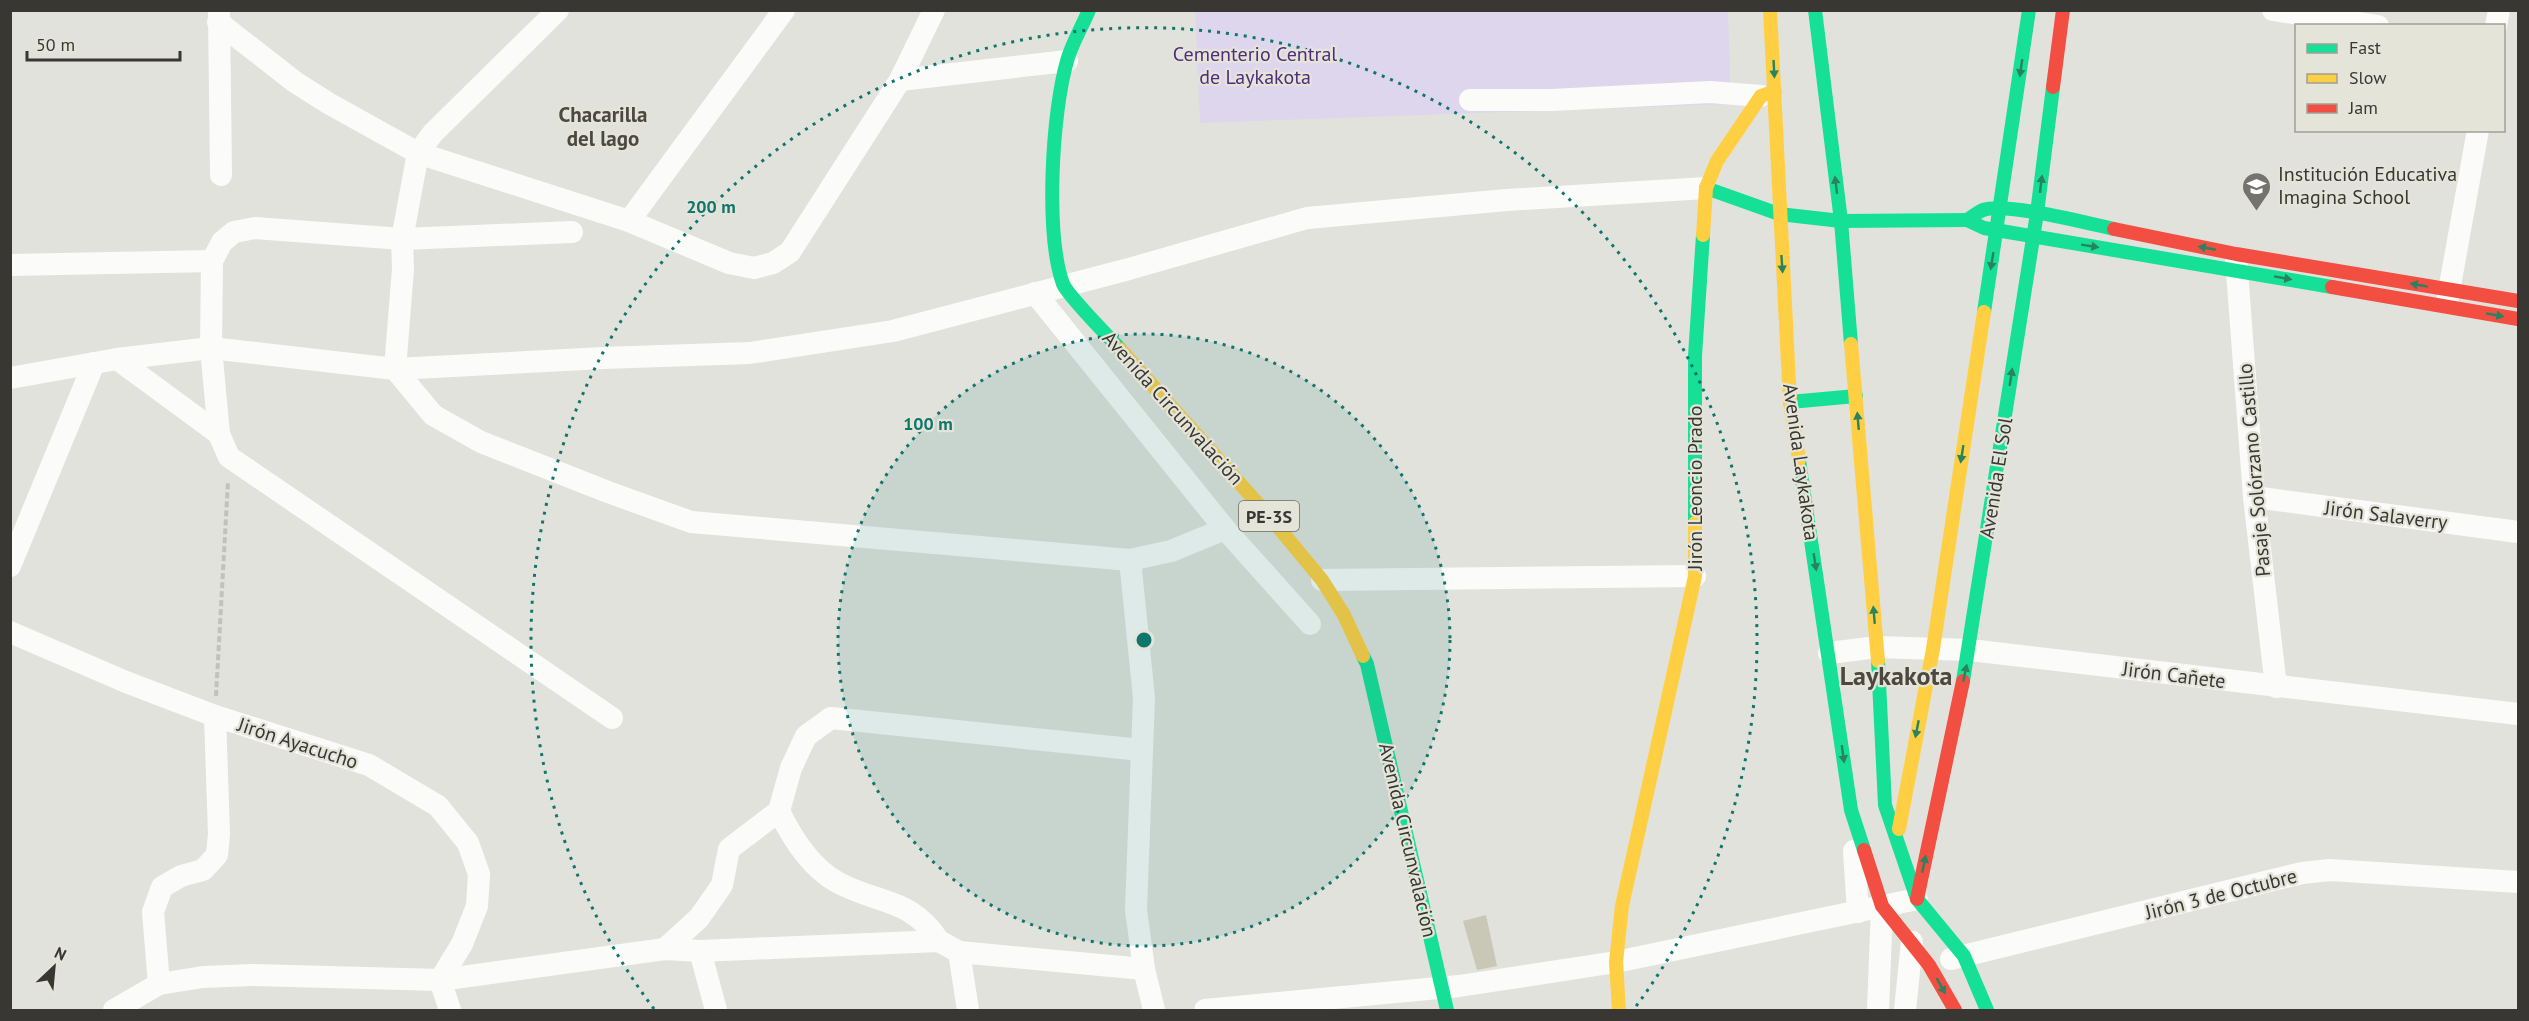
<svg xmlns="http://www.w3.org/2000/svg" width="2529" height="1021" font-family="'PT Sans',sans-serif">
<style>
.green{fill:#ded6ec}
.building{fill:#c9c7b6}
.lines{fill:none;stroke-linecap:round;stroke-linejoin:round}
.path{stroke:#c1c1be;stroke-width:4;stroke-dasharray:6 3;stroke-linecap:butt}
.street{stroke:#fbfbfa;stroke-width:22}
.fast{stroke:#16e098;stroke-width:14}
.slow{stroke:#ffcf43;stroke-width:14}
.jam{stroke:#f24e42;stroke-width:14}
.oneway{fill:#298360}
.ring{fill:none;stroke:#0f766e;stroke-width:3;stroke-dasharray:3 6}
.labels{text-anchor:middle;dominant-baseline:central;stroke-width:4.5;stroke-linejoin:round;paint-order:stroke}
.shield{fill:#e5e4d9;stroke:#6c6b65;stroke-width:1.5}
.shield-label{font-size:18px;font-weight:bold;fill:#383733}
.park-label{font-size:20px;fill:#4f2c7c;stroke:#e5e4d9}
.poi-label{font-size:20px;fill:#383733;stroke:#e5e4d9;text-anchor:start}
.street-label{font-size:20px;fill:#383733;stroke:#e5e4d9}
.neighbourhood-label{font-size:21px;font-weight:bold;fill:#4a483f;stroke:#e5e4d9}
.district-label{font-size:26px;font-weight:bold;fill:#4a483f;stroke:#e5e4d9}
.centre{fill:#0f766e;stroke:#e5e4d9;stroke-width:3}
.ring-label{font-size:18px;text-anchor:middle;font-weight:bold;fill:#0f766e;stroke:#e5e4d9;stroke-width:4.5;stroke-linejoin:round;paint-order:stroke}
</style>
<rect width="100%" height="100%" fill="#e2e2dc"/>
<path class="green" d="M1195,11H1728L1731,104L1200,123Z"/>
<path class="building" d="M1486,915L1497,966L1477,970L1463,921Z"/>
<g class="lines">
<path class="path" d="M216,696L228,482"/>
<g class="street">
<path d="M558,10L433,133L418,153L402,239L403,269L395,369L433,415L481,442L608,492L691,522L1130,560L1171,551L1225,529"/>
<path d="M2273,10L2378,26"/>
<path d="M219,12L221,175"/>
<path d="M218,22L295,82L328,103L418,153L629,221L729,263L754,268L773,263L790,252L900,80L934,10"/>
<path d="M2496,26L2499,10"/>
<path d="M900,80L1067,61"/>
<path d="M1470,100H1552L1710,92L1761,96"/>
<path d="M629,221L784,10"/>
<path d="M572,232L402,239L255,228L234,232L222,242L212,261L211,348L219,434L229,457L612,718"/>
<path d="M2236,258L2254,497L2276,687"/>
<path d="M10,265L212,261"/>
<path d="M1035,293L1225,529L1310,624"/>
<path d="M2447,302L2478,130"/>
<path d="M117,359L219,434"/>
<path d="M10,378L117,359L211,348L395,369L603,358L750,353L893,331L1129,269L1307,218L1507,200L1706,188"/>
<path d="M2254,497L2518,532"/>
<path d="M1130,560L1144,698L1136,910L1144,969L1154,1010"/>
<path d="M10,566L94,363"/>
<path d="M1322,580L1695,576"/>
<path d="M10,632L126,682L215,716L369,765L438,806L468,843L479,874L477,906L462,944L440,980L450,1010"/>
<path d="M1829,653L1877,647L1970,650L2518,714"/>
<path d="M779,811C792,838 810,867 837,882C879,905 910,897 939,941"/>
<path d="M1854,851L1858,912"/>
<path d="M665,949L699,918L722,885L729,849L779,811L791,768L806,736L831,718L1141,750"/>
<path d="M700,951L716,1010"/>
<path d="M959,952L968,1010"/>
<path d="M1951,959L2302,873L2330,870L2518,882"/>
<path d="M159,984L153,912L162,887L181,876L203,870L217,855L219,834L215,716"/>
<path d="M114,1010L159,984L203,977L252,975L440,980L665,949L700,951L939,941L959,952L1144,969"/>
<path d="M1205,1010L1459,986L1616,962L1917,899"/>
<path d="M1878,1010L1882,906"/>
<path d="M1905,1010L1912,942"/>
</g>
<g class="fast">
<path d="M1089,10C1082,27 1072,43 1067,61C1052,113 1045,233 1063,284C1068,296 1109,337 1120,349"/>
<path d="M1815,10L1841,221L1851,344"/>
<path d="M1706,188L1779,214L1841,221L1967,220"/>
<path d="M2114,229C2087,223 2007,202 1983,210C1978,212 1972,217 1967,220L1984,228L2332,287"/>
<path d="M1984,312L2029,10"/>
<path d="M1790,402L1856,396"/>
<path d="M1799,460L1851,810L1864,850"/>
<path d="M1695,523V356L1703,235"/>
<path d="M1363,656L1367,664L1447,1010"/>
<path d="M1878,661L1885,805L1917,899L1964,956L1987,1010"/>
<path d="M1963,681L2037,213L2053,87"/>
</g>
<g class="slow">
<path d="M1770,10L1790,402L1799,460"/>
<path d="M1703,235L1706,188L1717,161L1761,96L1775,91"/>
<path d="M1851,344L1878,661"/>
<path d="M1120,349L1268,515L1322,580L1344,615L1363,656"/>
<path d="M1899,829L1933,649L1984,312"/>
<path d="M1619,1010L1616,962L1622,906L1695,576V523"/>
</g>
<g class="jam">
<path d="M2053,87L2063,10"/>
<path d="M2114,229L2236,254L2518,301"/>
<path d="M2332,287L2518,319"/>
<path d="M1864,850L1882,906L1929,965L1955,1010"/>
<path d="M1917,899L1963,681"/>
</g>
</g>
<defs><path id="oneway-solid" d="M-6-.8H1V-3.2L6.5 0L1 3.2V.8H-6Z" transform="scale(1.5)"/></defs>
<g class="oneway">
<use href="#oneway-solid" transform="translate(2021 68) rotate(98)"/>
<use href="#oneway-solid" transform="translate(1774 69) rotate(87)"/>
<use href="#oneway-solid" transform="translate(2041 184) rotate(-83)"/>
<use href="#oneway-solid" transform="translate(1836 185) rotate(-97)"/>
<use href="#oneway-solid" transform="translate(2090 246) rotate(9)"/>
<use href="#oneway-solid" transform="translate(2207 248) rotate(-169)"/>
<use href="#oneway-solid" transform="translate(1992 261) rotate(99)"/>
<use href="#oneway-solid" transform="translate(1782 264) rotate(86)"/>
<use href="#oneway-solid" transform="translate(2283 278) rotate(10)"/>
<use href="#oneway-solid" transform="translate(2419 285) rotate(-170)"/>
<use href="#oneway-solid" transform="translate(2495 315) rotate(10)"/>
<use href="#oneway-solid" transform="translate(2011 377) rotate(-81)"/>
<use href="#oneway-solid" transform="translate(1858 421) rotate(-95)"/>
<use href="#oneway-solid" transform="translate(1962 454) rotate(99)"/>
<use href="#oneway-solid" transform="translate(1815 562) rotate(81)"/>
<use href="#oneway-solid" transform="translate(1874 615) rotate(-95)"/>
<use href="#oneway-solid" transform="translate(1965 673) rotate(-78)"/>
<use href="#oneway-solid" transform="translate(1917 729) rotate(101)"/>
<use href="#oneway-solid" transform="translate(1843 754) rotate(82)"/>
<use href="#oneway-solid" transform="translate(1924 864) rotate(-78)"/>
<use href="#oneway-solid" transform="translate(1941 986) rotate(61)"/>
</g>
<circle cx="1144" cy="640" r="306" fill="#0f766e" fill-opacity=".12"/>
<g class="ring">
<circle cx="1144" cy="640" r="306"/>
<path d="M654 1009A613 613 0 1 1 1634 1009"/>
</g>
<defs>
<symbol id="school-pin" viewBox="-11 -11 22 30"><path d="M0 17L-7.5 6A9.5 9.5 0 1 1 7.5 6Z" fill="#74736e" stroke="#e5e4d9"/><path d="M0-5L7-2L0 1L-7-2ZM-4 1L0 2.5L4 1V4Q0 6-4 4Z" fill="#fff"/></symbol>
</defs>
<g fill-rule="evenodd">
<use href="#school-pin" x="2240" y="170" width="33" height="45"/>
</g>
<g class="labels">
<rect class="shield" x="1239" y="501" width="60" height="30" rx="4.5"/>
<g class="shield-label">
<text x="1269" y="516">PE-3S</text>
</g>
<g class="park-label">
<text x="1255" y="54">Cementerio Central<tspan x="1255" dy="23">de Laykakota</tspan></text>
</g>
<g class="poi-label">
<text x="2278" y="174">Institución Educativa<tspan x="2278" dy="23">Imagina School</tspan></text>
</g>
<g class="street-label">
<text transform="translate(1173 408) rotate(48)">Avenida Circunvalación</text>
<text transform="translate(1801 462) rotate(82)">Avenida Laykakota</text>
<text transform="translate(2254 470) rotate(-95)">Pasaje Solórzano Castillo</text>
<text transform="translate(1996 478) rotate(-81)">Avenida El Sol</text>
<text transform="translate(1695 488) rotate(-90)">Jirón Leoncio Prado</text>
<text transform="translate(2386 515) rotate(7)">Jirón Salaverry</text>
<text transform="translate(2174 675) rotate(7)">Jirón Cañete</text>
<text transform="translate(298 743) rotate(18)">Jirón Ayacucho</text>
<text transform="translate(1408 840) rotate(77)">Avenida Circunvalación</text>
<text transform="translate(2221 894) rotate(-14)">Jirón 3 de Octubre</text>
</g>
<g class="neighbourhood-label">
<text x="603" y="114">Chacarilla<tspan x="603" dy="24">del lago</tspan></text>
</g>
<g class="district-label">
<text x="1896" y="675">Laykakota</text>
</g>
</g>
<circle cx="1144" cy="640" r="9" class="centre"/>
<g class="ring-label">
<text x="711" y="213">200 m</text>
<text x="928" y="430">100 m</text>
</g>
<rect width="2529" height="1021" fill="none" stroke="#383733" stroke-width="24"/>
<rect x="2295" y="24" width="210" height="108" fill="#e5e4d9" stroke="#a09f97" stroke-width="1.5"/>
<rect x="2307" y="44" width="30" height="9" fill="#16e098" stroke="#a09f97" stroke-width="1.5"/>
<text x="2349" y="54" font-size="18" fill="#383733">Fast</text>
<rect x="2307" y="74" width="30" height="9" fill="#ffcf43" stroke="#a09f97" stroke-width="1.5"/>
<text x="2349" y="84" font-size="18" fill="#383733">Slow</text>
<rect x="2307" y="104" width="30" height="9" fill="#f24e42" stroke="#a09f97" stroke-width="1.5"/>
<text x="2349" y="114" font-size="18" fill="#383733">Jam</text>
<g transform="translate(54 967) rotate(26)" stroke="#e5e4d9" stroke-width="4.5" paint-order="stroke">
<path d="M0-4.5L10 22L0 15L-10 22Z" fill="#383733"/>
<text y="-9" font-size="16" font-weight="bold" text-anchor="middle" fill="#383733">N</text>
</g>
<path d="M27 51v9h153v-9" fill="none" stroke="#383733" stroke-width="3"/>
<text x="36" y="51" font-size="18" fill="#383733" stroke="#e5e4d9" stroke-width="4.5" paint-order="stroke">50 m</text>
</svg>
